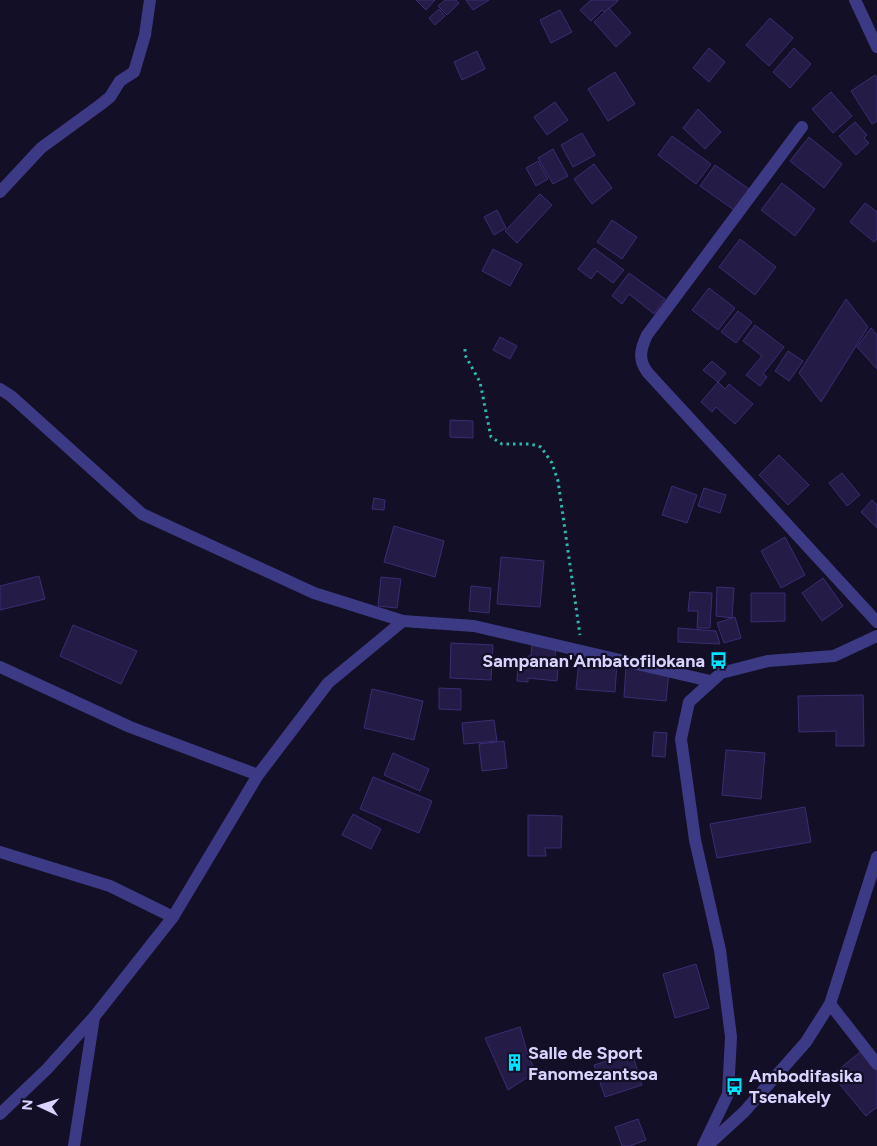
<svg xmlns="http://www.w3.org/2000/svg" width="877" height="1146" font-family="Figtree,sans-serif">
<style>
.building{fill:#241b47;stroke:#3b2d73}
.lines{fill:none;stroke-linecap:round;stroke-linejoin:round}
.path{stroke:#2fb8b0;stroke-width:3;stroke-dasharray:2.5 4;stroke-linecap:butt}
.minor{stroke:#3d3a85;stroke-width:12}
.tertiary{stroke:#3d3a85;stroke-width:12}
.labels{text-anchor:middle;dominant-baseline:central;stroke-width:4.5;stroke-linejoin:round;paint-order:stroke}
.poi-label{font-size:18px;font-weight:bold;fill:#d9d4ff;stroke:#130f26;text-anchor:start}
</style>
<rect width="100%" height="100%" fill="#130f26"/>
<g class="building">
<path d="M416,0H435L426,10Z"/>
<path d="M445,0H456L459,3L447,15L438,6Z"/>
<path d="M466,0H489L473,10Z"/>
<path d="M591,0H618V1L605,12L602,10L591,21L580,10Z"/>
<path d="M609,8L631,33L616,47L594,22Z"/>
<path d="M439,9L445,16L435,25L429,18Z"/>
<path d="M560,10L572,32L551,43L540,20Z"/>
<path d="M770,18L793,38L769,66L746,45Z"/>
<path d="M709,48L725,62L709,82L693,68Z"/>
<path d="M794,48L811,64L790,88L773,72Z"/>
<path d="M477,51L485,69L462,80L454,62Z"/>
<path d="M615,72L635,104L608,121L588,89Z"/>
<path d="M875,75L877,78V121L872,124L851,91Z"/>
<path d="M831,92L852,116L833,133L812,109Z"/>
<path d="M555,102L568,120L547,135L534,117Z"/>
<path d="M698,109L721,132L705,149L683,128Z"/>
<path d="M855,122L867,135L864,138L869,143L856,155L839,136Z"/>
<path d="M582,133L595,155L573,167L561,145Z"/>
<path d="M672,136L711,164L696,184L658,155Z"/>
<path d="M809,137L842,164L824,188L790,161Z"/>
<path d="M553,149L568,176L553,184L538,158Z"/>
<path d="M538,161L548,179L536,186L526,168Z"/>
<path d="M594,164L612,188L592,204L574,179Z"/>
<path d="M715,165L749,189L734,210L700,186Z"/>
<path d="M782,183L815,209L795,236L761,210Z"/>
<path d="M540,194L552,205L517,243L505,231Z"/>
<path d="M865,203L877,212V239L874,242L850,222Z"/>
<path d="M497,210L506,228L494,235L484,217Z"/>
<path d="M612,220L637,237L622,259L597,242Z"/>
<path d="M740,239L776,267L755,295L719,267Z"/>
<path d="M594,248L624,270L613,283L597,271L591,279L578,269Z"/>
<path d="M493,249L522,264L510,286L482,271Z"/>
<path d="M629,273L665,299L654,314L629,294L622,304L612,296Z"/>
<path d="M709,288L735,308L718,330L692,310Z"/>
<path d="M846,299L868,327L821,402L799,373Z"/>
<path d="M738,311L752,322L736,343L721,332Z"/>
<path d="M755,325L784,347L763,374L767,377L760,386L746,375L762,356L743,341Z"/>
<path d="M871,328L877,335V369L857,347Z"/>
<path d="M500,337L517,346L510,359L493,350Z"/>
<path d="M788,351L803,361L789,381L775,371Z"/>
<path d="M712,361L726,373L718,382L703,370Z"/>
<path d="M718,382L725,389L729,384L753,404L735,424L716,407L712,412L701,402Z"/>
<path d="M450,420L473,421V438L450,437Z"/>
<path d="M779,455L809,485L788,505L759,475Z"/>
<path d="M842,473L860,495L847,506L829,483Z"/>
<path d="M672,486L697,495L687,523L662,515Z"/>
<path d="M704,488L726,495L720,513L698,506Z"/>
<path d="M374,498L385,500L384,510L372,509Z"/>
<path d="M872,500L877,505V528L861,512Z"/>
<path d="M394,526L444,541L435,577L384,562Z"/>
<path d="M785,537L805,575L781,588L761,551Z"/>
<path d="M501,557L544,561L540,607L497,604Z"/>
<path d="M39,576L45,599L0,610V586Z"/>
<path d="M381,577L401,579L397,608L378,606Z"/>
<path d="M823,578L843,606L822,621L802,593Z"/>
<path d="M471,586L491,588L489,613L469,611Z"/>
<path d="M717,587L734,588L732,618L716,616Z"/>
<path d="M690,592L712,593L710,628H697L698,611H688Z"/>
<path d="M751,593H785V621L751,622Z"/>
<path d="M735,617L741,638L724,643L717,623Z"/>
<path d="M73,625L137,651L121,684L60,656Z"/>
<path d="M678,628L716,631L720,644L678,642Z"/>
<path d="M451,643L493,645L491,680L450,678Z"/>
<path d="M532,643L556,644L555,658L559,659L557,681L528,678V682L517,681L518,660L528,661V656H531Z"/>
<path d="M579,660L617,663L615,692L576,689Z"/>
<path d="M626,667L669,671L666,701L624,697Z"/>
<path d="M439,688L461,689V710L439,709Z"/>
<path d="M372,689L423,701L414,740L364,728Z"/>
<path d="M863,695L864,746H836V731L799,732L798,696Z"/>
<path d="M494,720L497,741L464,744L462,723Z"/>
<path d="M654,732L667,733L665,757L652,756Z"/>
<path d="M504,741L507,768L482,771L479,744Z"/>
<path d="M726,750L765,753L761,799L722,795Z"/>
<path d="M393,753L429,769L420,791L384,775Z"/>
<path d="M373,777L432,801L419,833L360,809Z"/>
<path d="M805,807L811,842L717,858L710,824Z"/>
<path d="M353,814L381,829L371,849L342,835Z"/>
<path d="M528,815L562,816L561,848H545L546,856H528Z"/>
<path d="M696,964L709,1008L675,1018L663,974Z"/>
<path d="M520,1027L528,1055L536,1072L508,1090L485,1038Z"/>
<path d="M864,1049L877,1066V1107L866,1116L832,1075Z"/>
<path d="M632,1053L642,1085L605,1097L594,1065Z"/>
<path d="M638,1119L646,1140L630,1146H622L615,1127Z"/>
</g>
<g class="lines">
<path class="path" d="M465,349V355L480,382L491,437L502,444H530L541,447L552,463L558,481L580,635"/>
<g class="minor">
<path d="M855,0L877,47"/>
<path d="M802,127L647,335C640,350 638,360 648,373L877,622"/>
<path d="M0,192L41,148L100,105L110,97L120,81L134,72L145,35L150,0"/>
<path d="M0,389L11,396L142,514L314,593L403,621L474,626L710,681"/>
<path d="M0,667L130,727L258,775"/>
<path d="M0,852L110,886L173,917"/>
<path d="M830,1004L877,1064"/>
<path d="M0,1114L47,1069L94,1017"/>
<path d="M74,1146L94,1017L173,917L258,775L328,683L403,621"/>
<path d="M707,1146L744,1112L806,1042L830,1004L877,857"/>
</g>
<path class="tertiary" d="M703,1146L728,1094L731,1037L720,950L695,840L681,739L689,702L721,673L768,661L834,656L877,636"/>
</g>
<defs>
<symbol id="bus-bare" viewBox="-9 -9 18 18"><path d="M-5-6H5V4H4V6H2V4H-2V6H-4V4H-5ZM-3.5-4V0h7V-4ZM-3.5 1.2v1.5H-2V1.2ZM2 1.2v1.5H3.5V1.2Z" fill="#00e5ff" stroke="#130f26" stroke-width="2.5" paint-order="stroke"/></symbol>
<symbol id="building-bare" viewBox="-9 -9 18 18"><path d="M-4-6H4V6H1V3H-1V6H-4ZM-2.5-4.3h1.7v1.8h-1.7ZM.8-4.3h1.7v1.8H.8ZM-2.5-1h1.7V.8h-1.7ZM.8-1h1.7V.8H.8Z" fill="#00e5ff" stroke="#130f26" stroke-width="2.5" paint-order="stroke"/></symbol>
</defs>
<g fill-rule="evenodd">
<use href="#bus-bare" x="706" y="648" width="25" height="25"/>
<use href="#building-bare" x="502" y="1050" width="25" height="25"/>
<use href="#bus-bare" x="722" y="1074" width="25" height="25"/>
</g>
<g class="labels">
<g class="poi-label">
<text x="705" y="661" text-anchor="end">Sampanan'Ambatofilokana</text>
<text x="528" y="1053">Salle de Sport<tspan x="528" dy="21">Fanomezantsoa</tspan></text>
<text x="749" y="1076">Ambodifasika<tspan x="749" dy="21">Tsenakely</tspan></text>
</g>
</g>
<g transform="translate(40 1106) rotate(274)" stroke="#130f26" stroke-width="4" paint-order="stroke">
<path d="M0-4L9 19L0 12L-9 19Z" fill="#d9d4ff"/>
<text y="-8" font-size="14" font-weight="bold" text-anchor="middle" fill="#d9d4ff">N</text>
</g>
</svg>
